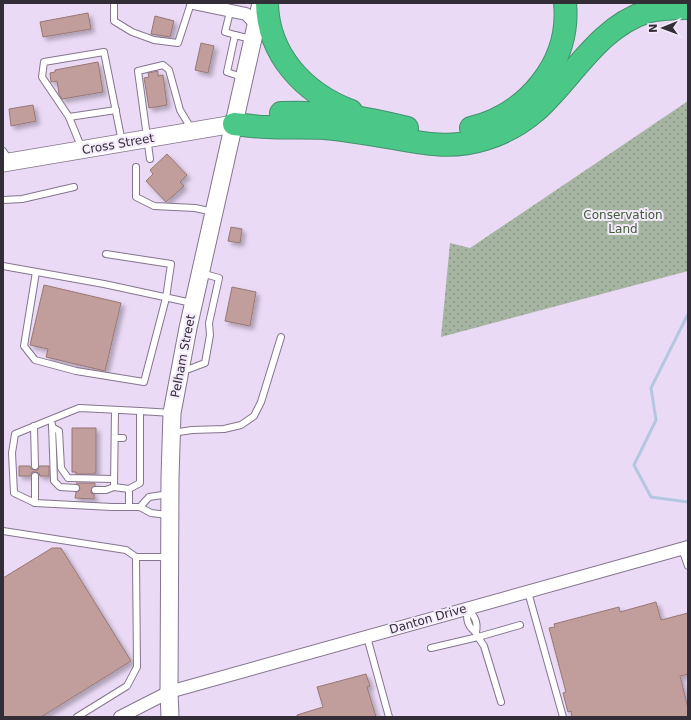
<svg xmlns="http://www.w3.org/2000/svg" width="691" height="720" font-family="'DejaVu Sans',sans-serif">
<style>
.park{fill:url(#park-dots)}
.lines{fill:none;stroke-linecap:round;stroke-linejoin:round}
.stream{stroke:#b3c8df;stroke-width:3}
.building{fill:#c19d9b;stroke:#987774;filter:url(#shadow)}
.lane-casing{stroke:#84758e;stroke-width:8}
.street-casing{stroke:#84758e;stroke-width:14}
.secondary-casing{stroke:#84758e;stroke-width:19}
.highway-casing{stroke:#43916c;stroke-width:24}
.lane{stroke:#fff;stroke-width:6}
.street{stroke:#fff;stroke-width:12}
.secondary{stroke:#fff;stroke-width:17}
.highway{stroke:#4bc788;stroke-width:22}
.labels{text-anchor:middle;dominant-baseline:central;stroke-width:4;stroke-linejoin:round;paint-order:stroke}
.street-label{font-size:12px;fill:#332d38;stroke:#f4eafb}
.park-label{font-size:12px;fill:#415e37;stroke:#f4eafb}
</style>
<defs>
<pattern id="park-dots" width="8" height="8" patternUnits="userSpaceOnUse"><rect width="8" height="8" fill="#a6b4a2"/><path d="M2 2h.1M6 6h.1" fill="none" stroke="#889385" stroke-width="1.8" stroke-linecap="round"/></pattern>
<filter id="shadow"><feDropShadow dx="3.5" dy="3.5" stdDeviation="2" flood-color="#0004"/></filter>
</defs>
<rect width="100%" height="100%" fill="#ebdaf6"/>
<path class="park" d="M688,101V271L441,337L450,243L470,248Z"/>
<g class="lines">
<path class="stream" d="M688,314L651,388L656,420L634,465L651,497L688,502"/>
</g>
<g class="building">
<path d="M88,13L91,29L43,37L40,22Z"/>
<path d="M155,16L174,21L170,37L151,34Z"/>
<path d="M201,43L214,46L208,73L195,70Z"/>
<path d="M98,62L103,92L62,99L59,94L57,81L51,82L50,73L55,72V70Z"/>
<path d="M158,71V76L163,75L167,105L149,108L144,78L149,77L148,73Z"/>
<path d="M33,105L36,121L11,126L9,109Z"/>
<path d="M167,154L187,175L180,182L184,186L166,202L146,181L153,174L150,170Z"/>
<path d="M231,227L242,229L240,243L228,241Z"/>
<path d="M44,285L121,303L105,371L46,357L48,349L30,345Z"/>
<path d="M232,287L256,292L250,326L225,321Z"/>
<path d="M72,428H96V472H95V474H76V472H72Z"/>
<path d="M19,466H30L31,469L35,470H38L39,466H49V476H40L39,473L35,472H32L30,476H19Z"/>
<path d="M76,483H95V486L91,490V493L94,494V499L75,498L76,492L79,491L80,488Z"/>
<path d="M52,548H61L131,661L41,717H3V578Z"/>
<path d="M656,602L661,620L688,613V674L680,676L688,708V717H572L571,711L568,712L563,693L566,692L549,628L555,627L554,624L619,607L620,612Z"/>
<path d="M366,674L370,686L367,687L376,717H297V715L323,707L317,687Z"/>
</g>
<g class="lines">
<defs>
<g id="lane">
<path d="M114,3V21L132,32L154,40L178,43L191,3"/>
<path d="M230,12L225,32L235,35"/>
<path d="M242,77L227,72L235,35L251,39"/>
<path d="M69,117L116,110"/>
<path d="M82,149L69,117L42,77L44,62L104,52L122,142"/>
<path d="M3,151L10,161"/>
<path d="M150,159L138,71L163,65L169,70L180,110L192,130"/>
<path d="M136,167V197L154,206L195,208L214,212"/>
<path d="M3,200L22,199L74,187"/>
<path d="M3,266L104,284L192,303"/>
<path d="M36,272L24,346L35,360L76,371L144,382L166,298L171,264L106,254"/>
<path d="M182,368L189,369L205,363L210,335L209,323L219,278L201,273"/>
<path d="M115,410L114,487L129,489L140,483V411L172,413"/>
<path d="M140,411L79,408L15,434L12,453L14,493L35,503L112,507H140L151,513L168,515"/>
<path d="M52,424L54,481L60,487L76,488"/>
<path d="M34,426L35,466"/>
<path d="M52,427L59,431L61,468L68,478L114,479"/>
<path d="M172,433L192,430L224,429L241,425L254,416L261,402L281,337"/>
<path d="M115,438H123"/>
<path d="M35,476V503"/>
<path d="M95,490H106L114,487"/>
<path d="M129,507V489"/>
<path d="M140,507L149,497L169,494"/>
<path d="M3,531L126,550L136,557H168"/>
<path d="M682,549L688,566"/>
<path d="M528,592L563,717"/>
<path d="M467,609C467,615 466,623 472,629C475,632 476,632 478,637L520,625"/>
<path d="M467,609C475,616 478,622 476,632"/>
<path d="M367,637L389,717"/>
<path d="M431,648L478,637L484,646L501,702"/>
<path d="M77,717L127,686L137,667L136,557"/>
</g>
<g id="street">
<path d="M193,3L246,14L256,24"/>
<path d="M120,717L169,692L688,547"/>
</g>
<g id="secondary">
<path d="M3,163L234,124"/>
<path d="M170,717L169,692L170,478L172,413L188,328L261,3"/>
</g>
<g id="highway">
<path d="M267,3C268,55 304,93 351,111"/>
<path d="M281,113C326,111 364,117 407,128"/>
<path d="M234,124C245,125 256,127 267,127C286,128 305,127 324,128C347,130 370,134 393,138C424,144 454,149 485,139C505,133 522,123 537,110C573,77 598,28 646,12C660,8 674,8 688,8"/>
<path d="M471,128C528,114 571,62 565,3"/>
</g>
</defs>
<use href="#lane" class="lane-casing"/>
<use href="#street" class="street-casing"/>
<use href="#secondary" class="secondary-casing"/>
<use href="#highway" class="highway-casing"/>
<use href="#lane" class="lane"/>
<use href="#street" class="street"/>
<use href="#secondary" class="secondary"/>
<use href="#highway" class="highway"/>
</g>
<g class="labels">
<g class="street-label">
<text transform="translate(118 144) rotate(-10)">Cross Street</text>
<text transform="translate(183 356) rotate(-79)">Pelham Street</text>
<text transform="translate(428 619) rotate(-16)">Danton Drive</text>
</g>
<g class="park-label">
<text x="623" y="215">Conservation<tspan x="623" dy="14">Land</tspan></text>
</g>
</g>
<rect width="691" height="720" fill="none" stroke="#332d38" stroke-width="8"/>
<g transform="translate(663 28) rotate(269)" stroke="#f4eafb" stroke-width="3" paint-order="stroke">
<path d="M0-3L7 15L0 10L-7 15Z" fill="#332d38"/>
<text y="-6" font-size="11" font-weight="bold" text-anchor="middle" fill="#332d38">N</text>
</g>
</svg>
